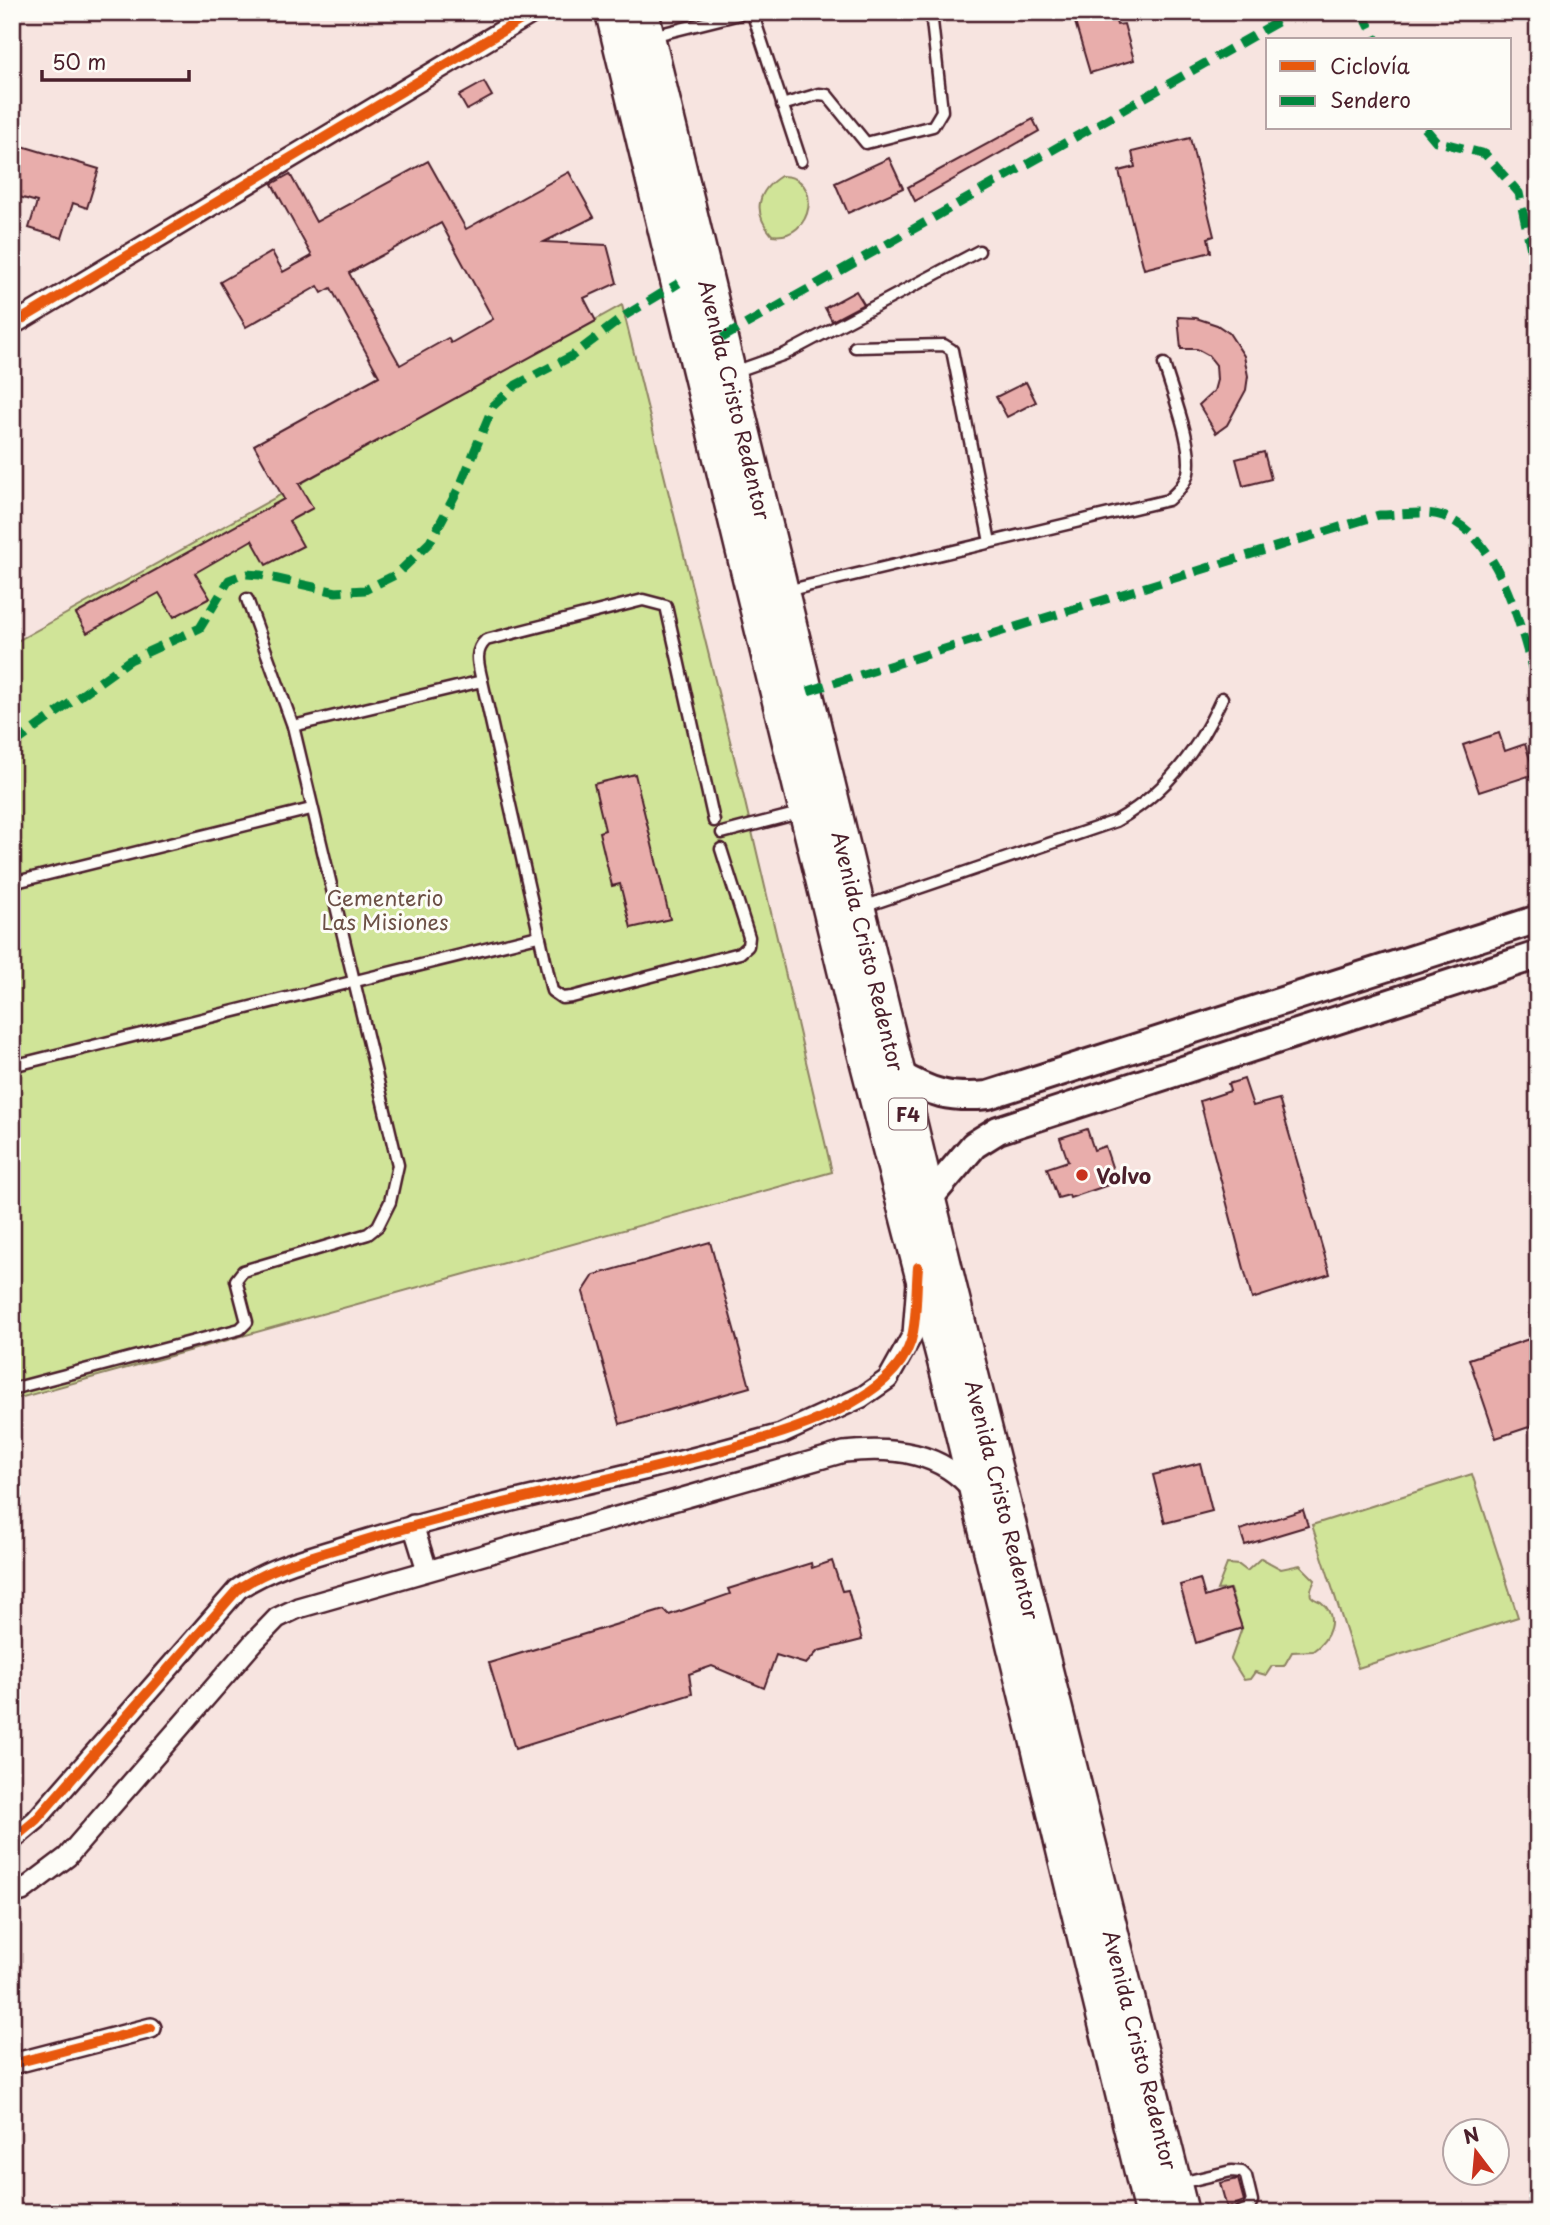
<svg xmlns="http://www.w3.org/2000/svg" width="1550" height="2225" font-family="'Playpen Sans',sans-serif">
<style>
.green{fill:#d0e498;stroke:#8d8262;stroke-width:2}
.building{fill:#e8adab;stroke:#4a1f2b;stroke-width:2;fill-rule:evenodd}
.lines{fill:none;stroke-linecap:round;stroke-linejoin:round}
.service-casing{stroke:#4a1f2b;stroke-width:15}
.minor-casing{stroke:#4a1f2b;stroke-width:24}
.secondary-casing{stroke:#4a1f2b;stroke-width:32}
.trunk-casing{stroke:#4a1f2b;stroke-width:37}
.service{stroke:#fdfcf7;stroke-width:10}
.minor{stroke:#fdfcf7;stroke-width:19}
.secondary{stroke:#fdfcf7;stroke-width:26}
.trunk{stroke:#fdfcf7;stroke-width:32}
.quiet{stroke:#00873e;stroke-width:9;stroke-dasharray:18 9;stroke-linecap:butt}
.cycleway-casing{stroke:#fdfcf7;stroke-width:15}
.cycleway{stroke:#e8590c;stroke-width:10}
.poi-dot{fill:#c8321e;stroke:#fdfcf7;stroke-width:2.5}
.labels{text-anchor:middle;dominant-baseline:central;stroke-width:6;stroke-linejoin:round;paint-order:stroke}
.shield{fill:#fdfcf7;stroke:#806168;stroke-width:2}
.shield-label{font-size:19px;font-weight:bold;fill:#4a1f2b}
.street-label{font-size:21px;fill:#4a1f2b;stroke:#fdfcf7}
.park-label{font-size:21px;fill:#6c5046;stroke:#fdfcf7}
.poi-label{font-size:21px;font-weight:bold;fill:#4a1f2b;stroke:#fdfcf7;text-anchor:start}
</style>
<rect width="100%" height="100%" fill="#f7e4e0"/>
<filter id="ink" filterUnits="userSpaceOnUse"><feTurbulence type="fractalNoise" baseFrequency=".0143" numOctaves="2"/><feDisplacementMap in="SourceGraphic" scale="14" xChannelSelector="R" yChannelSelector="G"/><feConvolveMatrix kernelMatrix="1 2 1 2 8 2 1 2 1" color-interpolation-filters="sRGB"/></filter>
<g filter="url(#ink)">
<g class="green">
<path d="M781,176C824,175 814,241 772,235C752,212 757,191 781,176Z"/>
<path d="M622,305L742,789L832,1172L12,1400V644Z"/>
<path d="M1472,1474L1518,1617L1358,1668L1312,1525Z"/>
<path d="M1261,1558L1281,1569L1300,1565L1315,1580C1313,1585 1309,1591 1311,1596C1314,1600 1317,1600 1321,1602C1340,1617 1329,1640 1313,1651L1292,1652L1284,1666H1272L1266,1675L1255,1672L1250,1679L1244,1680L1231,1659L1242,1628L1230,1589L1217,1590L1227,1564L1239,1565L1247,1571Z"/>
</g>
<g class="building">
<path d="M1072,12H1113L1117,25L1124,24L1134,60L1090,73Z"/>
<path d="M484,82L492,96L467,110L459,96Z"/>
<path d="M1033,119L1039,131L915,201L908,187Z"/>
<path d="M1190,138L1214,236L1208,238L1211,252L1144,269L1119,171L1135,167L1132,152Z"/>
<path d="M12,143L99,169L87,208L73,203L62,238L29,228L37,202L12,195Z"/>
<path d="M889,158L903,188L848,213L835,183Z"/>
<path d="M428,161L466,229L569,172L594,217L544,242L607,245L617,283L584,298L596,321L299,484L313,508L289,521L303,546L266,565L252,540L195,573L210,598L174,617L159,593L87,633L76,614L284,499L254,445L379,376L331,288L322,293L318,286L246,327L220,282L272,252L283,272L312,256L272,184L290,174L316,222ZM441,223L493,319L451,343L448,338L400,365L349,273Z"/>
<path d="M856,291L864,304L832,321L825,308Z"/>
<path d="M1178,317L1196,318L1217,325L1229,333L1244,356L1248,376L1246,390L1227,425L1216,433L1199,405L1214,391L1217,380L1216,365L1208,355L1197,349H1181Z"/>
<path d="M1026,382L1036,402L1007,417L996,397Z"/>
<path d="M1264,452L1271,479L1243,486L1236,459Z"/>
<path d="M1499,733L1505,751L1525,744L1535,774L1479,792L1463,745Z"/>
<path d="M635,774L670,919L631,928L620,884L612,886L599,832L605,830L594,784Z"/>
<path d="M1244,1079L1253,1106L1279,1099L1330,1274L1252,1299L1200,1101L1230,1091L1228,1084Z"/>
<path d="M1087,1129L1094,1150L1105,1146L1117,1182L1070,1198L1069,1195L1058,1198L1047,1168L1068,1161L1060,1138Z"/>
<path d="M710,1242L750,1387L620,1424L583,1292L594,1275Z"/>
<path d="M1538,1336V1424L1496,1438L1469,1359Z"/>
<path d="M1200,1463L1212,1511L1165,1523L1153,1475Z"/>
<path d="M1303,1510L1308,1526L1245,1545L1240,1530Z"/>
<path d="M832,1561L842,1591L848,1590L862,1640L818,1651L806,1664L776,1655L764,1688L712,1666L689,1674L692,1694L515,1749L489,1663L664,1610L669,1615L730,1594L728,1589L811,1563L812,1568Z"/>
<path d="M1200,1579L1205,1597L1229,1589L1242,1628L1196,1643L1180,1585Z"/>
<path d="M1238,2179L1244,2201L1227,2208L1220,2183Z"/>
</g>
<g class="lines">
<defs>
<g id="service">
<path d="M752,12L801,161"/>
<path d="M652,36L748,12"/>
<path d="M782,105L819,94L827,95L866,143L933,126L942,111L931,12"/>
<path d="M855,347L944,345L952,350L990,542"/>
<path d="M734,372L785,354L979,251"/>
<path d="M786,591L1168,500C1177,492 1185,485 1188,473C1194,445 1172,393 1164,364"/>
<path d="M293,726L482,681"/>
<path d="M714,821L666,606L643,600L486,640C473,652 479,666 482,681L552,991L562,998L572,997L740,953L748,946L749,937L721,849"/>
<path d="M722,833L803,812"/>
<path d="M12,883L311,809"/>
<path d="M863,907L1116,821C1166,793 1199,749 1222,698"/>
<path d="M12,1066L538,936"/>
<path d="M12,1389L240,1329L247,1322L236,1280L243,1271L368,1234L378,1226L390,1202L398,1165L293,726L247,599"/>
<path d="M1180,2183L1231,2171L1242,2172L1246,2176L1252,2201L1248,2209L1238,2213"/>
</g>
<g id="minor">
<path d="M12,325L534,12"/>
<path d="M413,1525L427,1570"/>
<path d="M12,1840L36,1820L238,1589C275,1564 319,1555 362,1541C491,1501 625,1479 755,1441L781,1434L862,1397L888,1379L913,1334L917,1282"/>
<path d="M12,1894L22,1891L67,1857L253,1643L277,1618L298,1608L844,1452C893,1447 941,1451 974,1492"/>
<path d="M12,2064L151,2028"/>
</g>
<g id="secondary">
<path d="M898,1074C931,1093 950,1099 988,1095L1538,919"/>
<path d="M930,1197L974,1145L998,1130L1538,955"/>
</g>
<g id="trunk">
<path d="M612,12L865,1056L952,1392L1151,2213"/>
<path id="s1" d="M642,12L952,1295L1182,2213"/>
</g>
</defs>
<use href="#service" class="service-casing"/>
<use href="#minor" class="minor-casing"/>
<use href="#secondary" class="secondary-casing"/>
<use href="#trunk" class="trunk-casing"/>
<use href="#service" class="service"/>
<use href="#minor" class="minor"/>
<use href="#secondary" class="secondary"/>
<use href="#trunk" class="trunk"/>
<g class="quiet">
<path d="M1362,12L1376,40"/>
<path d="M1425,128L1436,141L1485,154L1519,193L1538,283"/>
<path d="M722,338L1295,12"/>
<path d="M808,691L1379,515C1398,515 1426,510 1443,516C1503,538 1522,634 1538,689"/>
<path d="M12,745L130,660L200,628L229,580L245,574L260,575L336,592L365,590L397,574L430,542L461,484L493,406L516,385L572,356L626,315L679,283"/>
</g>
<defs>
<g id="cycleway">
<path d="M12,325L534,12"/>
<path d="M12,1840L36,1820L238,1589C275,1564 319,1555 362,1541C491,1501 625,1479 755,1441C807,1426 903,1394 913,1332C917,1311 916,1289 918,1267"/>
<path d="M12,2064L151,2028"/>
</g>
</defs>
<use href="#cycleway" class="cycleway-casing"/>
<use href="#cycleway" class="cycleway"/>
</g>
</g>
<circle class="poi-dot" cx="1082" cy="1175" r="7"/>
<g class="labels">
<rect class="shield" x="889" y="1098.5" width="38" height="31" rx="5"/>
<g class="shield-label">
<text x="908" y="1114">F4</text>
</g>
<g class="street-label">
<text stroke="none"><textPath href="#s1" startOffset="399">Avenida Cristo Redentor</textPath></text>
<text stroke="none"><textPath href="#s1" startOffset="966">Avenida Cristo Redentor</textPath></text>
<text stroke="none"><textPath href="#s1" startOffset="1531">Avenida Cristo Redentor</textPath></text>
<text stroke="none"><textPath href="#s1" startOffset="2098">Avenida Cristo Redentor</textPath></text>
</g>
<g class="park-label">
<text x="385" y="897">Cementerio<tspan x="385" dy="24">Las Misiones</tspan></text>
</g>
<g class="poi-label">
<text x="1096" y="1175">Volvo</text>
</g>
</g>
<rect width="1550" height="2225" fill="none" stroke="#fdfcf7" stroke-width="42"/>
<rect x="21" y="21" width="1508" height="2183" fill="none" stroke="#4a1f2b" stroke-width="2.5" filter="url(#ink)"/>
<rect x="1266" y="38" width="245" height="91" fill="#fdfcf7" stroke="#b5a4a5" stroke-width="2"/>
<rect x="1280" y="61" width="35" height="10" fill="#e8590c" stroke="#b5a4a5" stroke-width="2"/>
<text x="1330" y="74" font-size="21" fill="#4a1f2b">Ciclovía</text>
<rect x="1280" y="96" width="35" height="10" fill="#00873e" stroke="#b5a4a5" stroke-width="2"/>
<text x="1330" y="108" font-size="21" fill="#4a1f2b">Sendero</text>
<g transform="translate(1476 2152) rotate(344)"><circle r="33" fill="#fdfcf7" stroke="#b5a4a5" stroke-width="2"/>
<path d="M0-5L12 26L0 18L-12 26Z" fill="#c8321e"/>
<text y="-10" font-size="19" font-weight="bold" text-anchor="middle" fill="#4a1f2b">N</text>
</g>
<path d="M42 70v10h147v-10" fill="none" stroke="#4a1f2b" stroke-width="3.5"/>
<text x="52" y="70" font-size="21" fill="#4a1f2b" stroke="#fdfcf7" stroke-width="5" paint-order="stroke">50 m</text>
</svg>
